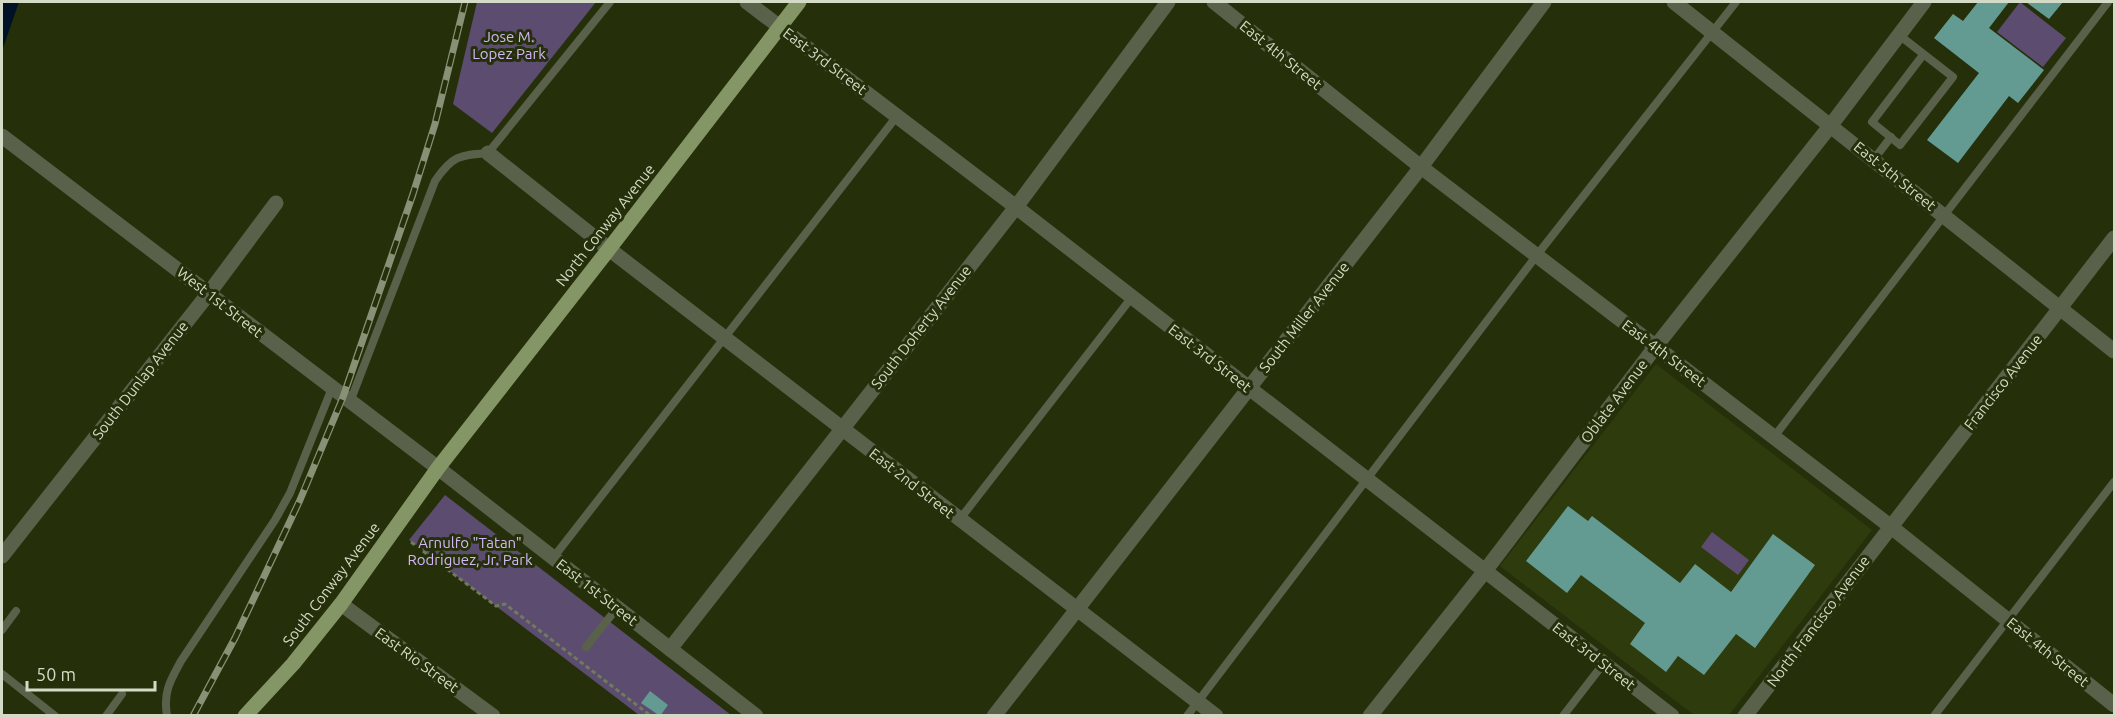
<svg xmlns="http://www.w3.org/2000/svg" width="2116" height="717" font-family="Ubuntu,sans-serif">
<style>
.built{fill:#2e3b0d}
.green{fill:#5c4c6f}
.water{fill:#001225}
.building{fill:#639b93}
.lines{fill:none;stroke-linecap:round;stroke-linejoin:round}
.path{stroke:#707a5c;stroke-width:3;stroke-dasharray:4.5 3;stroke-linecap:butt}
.service{stroke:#59614a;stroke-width:8}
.minor{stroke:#59614a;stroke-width:15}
.tertiary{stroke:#59614a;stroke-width:15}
.primary{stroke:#859666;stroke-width:15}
.rail-casing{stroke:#889176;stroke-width:7}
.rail{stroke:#25300b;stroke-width:4.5;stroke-dasharray:14;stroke-linecap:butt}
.labels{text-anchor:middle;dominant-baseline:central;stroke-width:6;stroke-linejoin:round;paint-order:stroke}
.park-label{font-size:15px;fill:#d3b7f6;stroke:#25300b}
.street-label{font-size:15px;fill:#d3dbc6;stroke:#25300b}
</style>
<rect width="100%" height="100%" fill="#25300b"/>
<path class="built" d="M1656,364L1872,530L1729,715H1694L1500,566Z"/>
<g class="green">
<path d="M477,2H596L492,133L453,104Z"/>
<path d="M2020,2L2066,38L2043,67L1997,32Z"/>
<path d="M445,495L731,715H639L409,540Z"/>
<path d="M1712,532L1749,560L1738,575L1701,547Z"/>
</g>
<path class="water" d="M2,2H19L2,51Z"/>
<g class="building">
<path d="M1978,2H2009L1989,28L2044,70L2018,103L2009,96L1958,163L1927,140L1979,73L1934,38L1953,14L1963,21Z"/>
<path d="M2026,2H2063L2049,19Z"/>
<path d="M1568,506L1588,521L1592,516L1680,583L1695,564L1731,592L1773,534L1815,565L1755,648L1736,634L1704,675L1678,656L1666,672L1630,644L1645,623L1581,575L1567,593L1526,561Z"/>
<path d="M650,691L668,705L660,716L641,703Z"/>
</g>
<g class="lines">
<path class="path" d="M411,542L496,606L505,604L651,716"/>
<g class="service">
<path d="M1899,35L1953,77L1900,145L1872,122L1923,55"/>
<path d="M1874,159L1891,137"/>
<path d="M350,402L435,181C452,156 459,155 488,153L610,2"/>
<path d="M1774,437L2108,2"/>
<path d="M960,519L1132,297"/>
<path d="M553,558L897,116"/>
<path d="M2,630L16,611"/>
<path d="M586,647L617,608"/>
<path d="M2,674L55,716"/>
<path d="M106,716L122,694"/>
<path d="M167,716C163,692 170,681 181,661L275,520L290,493L332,388"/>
<path d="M1187,716L1537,255L1736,2"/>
<path d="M1563,716L1604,663"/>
<path d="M1934,716L2114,482"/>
</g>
<g class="minor">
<path d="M747,2L1016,207L1672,716"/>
<path d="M1214,2L1421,167L1890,526L2114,705"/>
<path d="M1674,2L2114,351"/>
<path d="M488,153L609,249L1216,716"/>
<path d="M2,556L209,293L276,203"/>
<path d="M341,604L493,716"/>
<path d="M670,649L1016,207L1168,2"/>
<path d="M994,716L1421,167L1544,2"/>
<path d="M1370,716L1485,571L1656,346L1831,125L1924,2"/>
<path d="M1745,716L2114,238"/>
</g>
<path class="tertiary" d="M2,136L438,468L756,716"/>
<path class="primary" d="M245,716L293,664L341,604L438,468L609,249L799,2"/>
<defs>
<path id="rail" d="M193,716L235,638L300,500L343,397L413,194L435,124L465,2"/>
</defs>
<use href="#rail" class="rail-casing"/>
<use href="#rail" class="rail"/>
</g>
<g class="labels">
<g class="park-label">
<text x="509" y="36">Jose M.<tspan x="509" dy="17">Lopez Park</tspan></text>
<text x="470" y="542">Arnulfo "Tatan"<tspan x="470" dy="17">Rodriguez, Jr. Park</tspan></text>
</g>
<g class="street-label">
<text transform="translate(1281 55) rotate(39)">East 4th Street</text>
<text transform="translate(825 61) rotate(37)">East 3rd Street</text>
<text transform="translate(1895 176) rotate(39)">East 5th Street</text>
<text transform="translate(605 225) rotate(-52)">North Conway Avenue</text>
<text transform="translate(220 302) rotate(38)">West 1st Street</text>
<text transform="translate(1304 317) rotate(-52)">South Miller Avenue</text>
<text transform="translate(921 327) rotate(-52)">South Doherty Avenue</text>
<text transform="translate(1664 353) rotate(37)">East 4th Street</text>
<text transform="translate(1210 358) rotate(38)">East 3rd Street</text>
<text transform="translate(140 380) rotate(-52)">South Dunlap Avenue</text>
<text transform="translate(2003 382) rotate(-52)">Francisco Avenue</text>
<text transform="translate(1614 401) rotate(-53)">Oblate Avenue</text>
<text transform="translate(912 483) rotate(38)">East 2nd Street</text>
<text transform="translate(331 584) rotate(-53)">South Conway Avenue</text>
<text transform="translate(597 592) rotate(38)">East 1st Street</text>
<text transform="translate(1818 621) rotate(-53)">North Francisco Avenue</text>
<text transform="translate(2048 652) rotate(39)">East 4th Street</text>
<text transform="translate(1594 656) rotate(38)">East 3rd Street</text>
<text transform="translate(417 660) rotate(36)">East Rio Street</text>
</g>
</g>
<rect width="2116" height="717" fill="none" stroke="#d3dbc6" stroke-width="6"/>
<path d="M27 681v9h128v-9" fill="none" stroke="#d3dbc6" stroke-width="3"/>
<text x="36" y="681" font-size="18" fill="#d3dbc6" stroke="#25300b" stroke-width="4.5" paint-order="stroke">50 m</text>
</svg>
